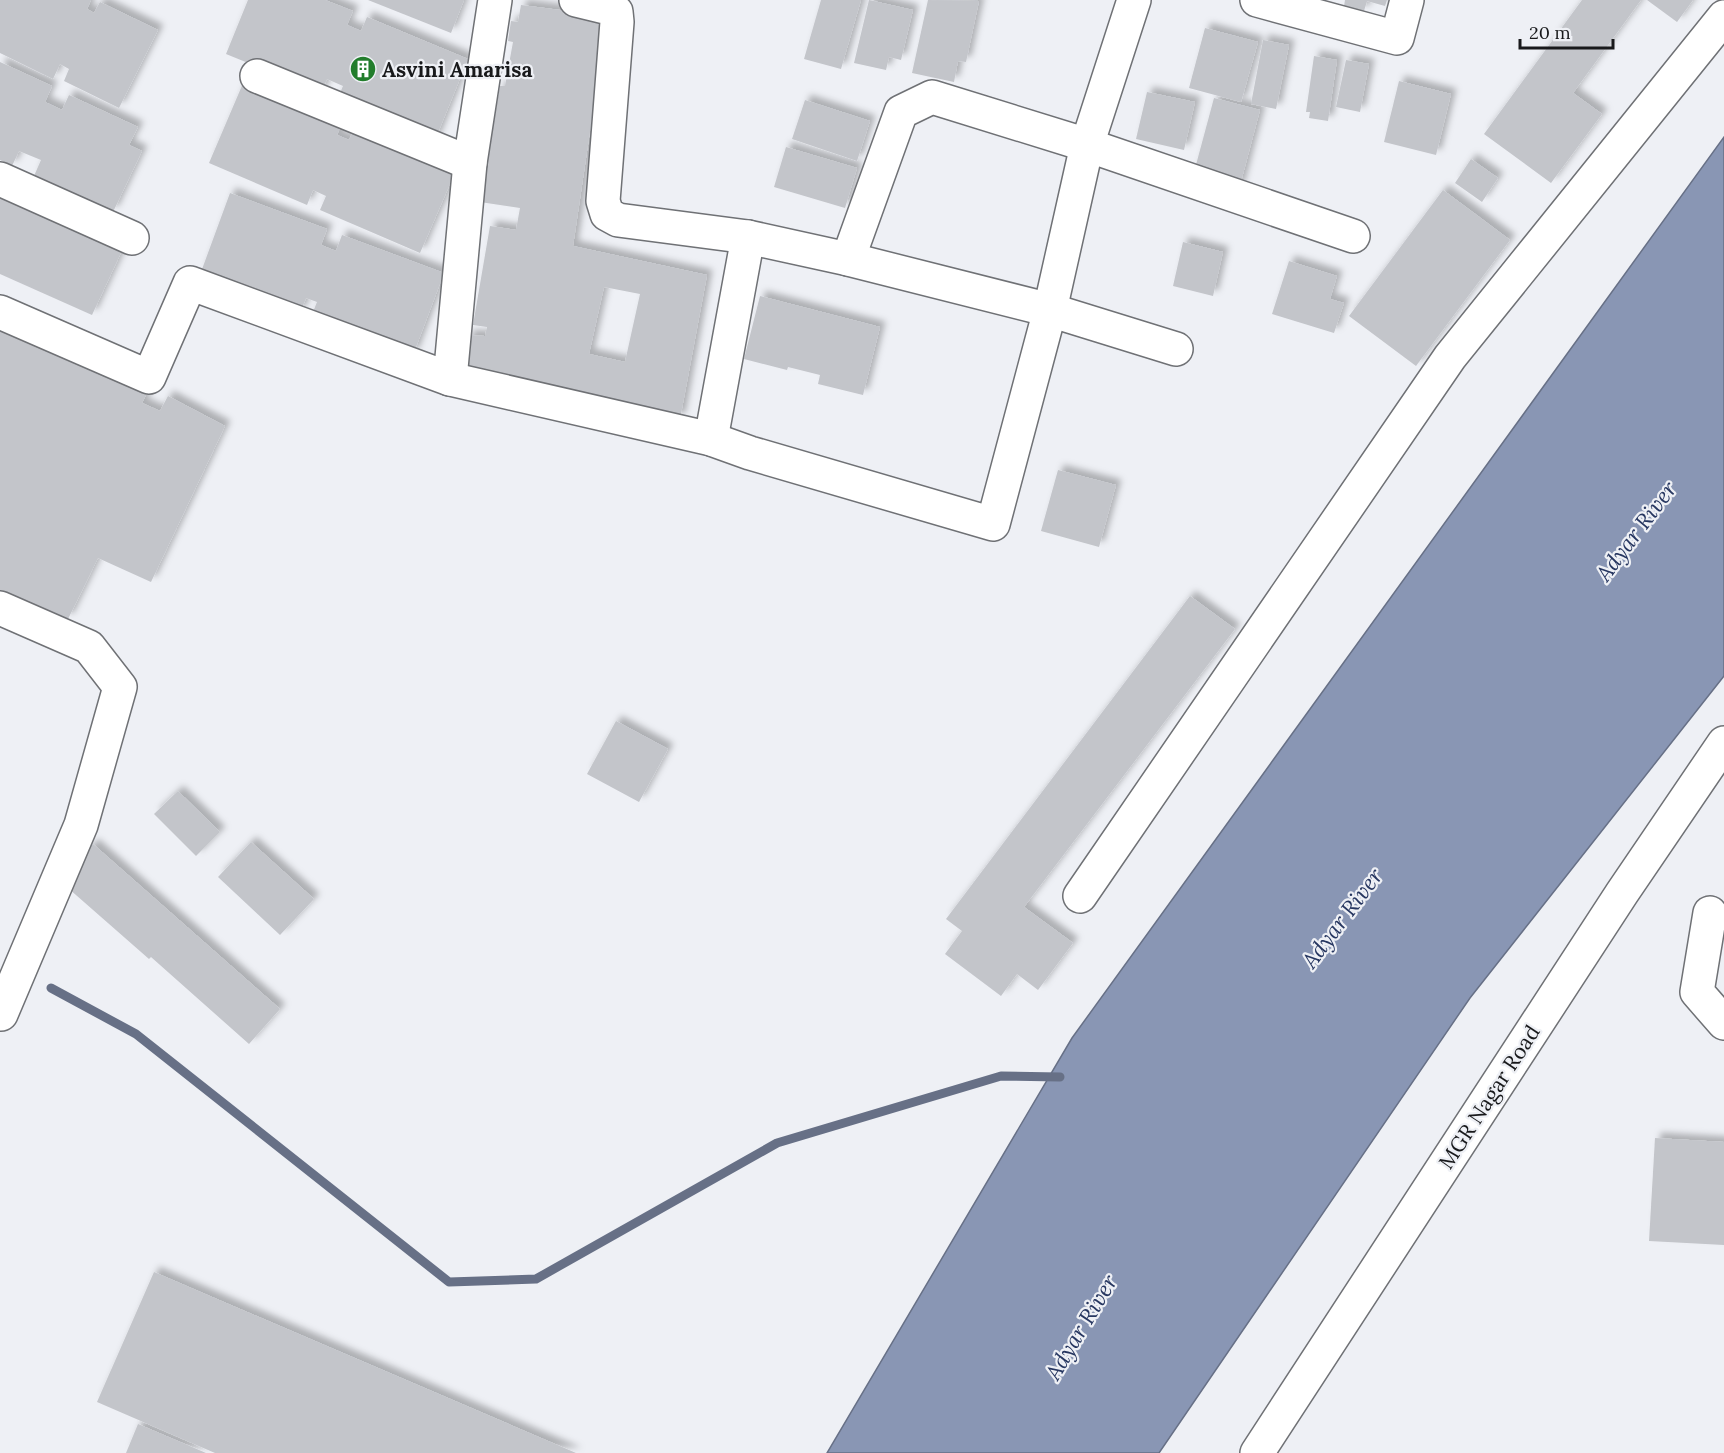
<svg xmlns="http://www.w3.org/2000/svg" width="1724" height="1453" font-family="Lora,serif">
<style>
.water{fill:#8996b4;stroke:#677086;stroke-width:1.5}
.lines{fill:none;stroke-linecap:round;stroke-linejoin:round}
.stream{stroke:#677086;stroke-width:9}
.building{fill:#c3c5ca;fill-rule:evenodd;filter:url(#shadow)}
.minor-casing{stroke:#6f7175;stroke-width:36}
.minor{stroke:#fff;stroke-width:33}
.labels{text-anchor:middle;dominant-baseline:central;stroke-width:4.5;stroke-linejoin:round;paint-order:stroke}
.poi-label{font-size:21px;font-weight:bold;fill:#18191b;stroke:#eef0f5;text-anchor:start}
.street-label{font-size:21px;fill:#18191b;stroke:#eef0f5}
.water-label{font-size:22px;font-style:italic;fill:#263660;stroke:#eef0f5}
</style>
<defs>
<filter id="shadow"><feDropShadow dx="5.5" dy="-5.5" stdDeviation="3" flood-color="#0004"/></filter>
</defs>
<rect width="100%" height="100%" fill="#eef0f5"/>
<path class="water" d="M1724,137V676L1470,998L1159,1453H827L1072,1038Z"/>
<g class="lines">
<path class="stream" d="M51,988L136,1034L449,1282L536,1279L777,1143L1001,1076L1060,1077"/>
</g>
<g class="building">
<path d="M0,0H91L87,9L94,13L100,2L158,30L119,108L64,81L69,69L60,64L53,79L0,53Z"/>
<path d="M248,0H325L353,11L347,25L361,31L367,17L468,59L435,140L337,100L343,86L327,79L321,93L226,54Z"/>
<path d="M368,0H464L451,33Z"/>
<path d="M821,0H861L841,69L804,59Z"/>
<path d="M869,0L913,10L901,60L889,57L886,70L854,63Z"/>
<path d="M928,0L979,1L966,62L958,61L954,82L912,73Z"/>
<path d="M1345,0H1387L1385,6L1367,1L1364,11L1344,6Z"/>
<path d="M1582,0H1641L1573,93L1602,114L1551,183L1484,134Z"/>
<path d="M1647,0H1693L1677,22Z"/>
<path d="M521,5L607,16L573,246L707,275L680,419L468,370L465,350L468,335L485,336L487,327L473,325L490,226L516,230L520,208L480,202L500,86H505L513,42L508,41L511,21L518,22ZM604,287L640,294L625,362L589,354Z"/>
<path d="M1205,28L1258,42L1241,102L1189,88Z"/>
<path d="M1263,40L1289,45L1276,109L1251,104Z"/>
<path d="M1314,56L1337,60L1328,121L1309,118L1310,112H1306Z"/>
<path d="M1346,60L1369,64L1360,112L1336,107Z"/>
<path d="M0,62L52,86L45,102L62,110L69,95L138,127L129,145L142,151L113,212L34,176L41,160L19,151L12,166L0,160Z"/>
<path d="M244,81L342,123L337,135L349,140L355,127L456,170L420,253L320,210L326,196L313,190L307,205L209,163Z"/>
<path d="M1399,81L1451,94L1436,155L1384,142Z"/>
<path d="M1147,92L1195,102L1184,150L1136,139Z"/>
<path d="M1214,98L1260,110L1239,189L1193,176Z"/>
<path d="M805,100L870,121L857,161L792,139Z"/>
<path d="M786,147L857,168L845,208L774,187Z"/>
<path d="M1471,159L1498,178L1482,202L1455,183Z"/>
<path d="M0,187L125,244L92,315L0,274Z"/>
<path d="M1443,190L1510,240L1416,366L1349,316Z"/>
<path d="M230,193L327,229L321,245L336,251L342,235L444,273L413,355L311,317L317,302L306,298L300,313L201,272Z"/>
<path d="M1183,242L1223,252L1213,296L1173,286Z"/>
<path d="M1289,261L1337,276L1330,299L1344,303L1334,333L1272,314Z"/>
<path d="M760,296L880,327L863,395L818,384L820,375L788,367L787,370L744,359Z"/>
<path d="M0,326L149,389L142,403L160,411L168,396L225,426L151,582L98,558L68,619L54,613L50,621L0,598Z"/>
<path d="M1058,470L1116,485L1099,547L1041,531Z"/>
<path d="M1190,596L1235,629L1024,907L1073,943L1038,990L1017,974L1001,996L945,954L962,931L946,919Z"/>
<path d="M616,721L668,749L639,802L587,774Z"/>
<path d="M178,791L220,832L196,856L154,814Z"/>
<path d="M251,842L314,899L280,935L218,877Z"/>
<path d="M93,844L280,1009L249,1044L151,957L149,959L60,881Z"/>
<path d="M1655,1138L1724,1142V1245L1649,1241Z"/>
<path d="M154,1272L576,1453H215L97,1402Z"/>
<path d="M138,1424L206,1453H126Z"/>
</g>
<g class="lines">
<defs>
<g id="minor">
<path d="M576,0L609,8L616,12L617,22L603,201L607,214L618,220L748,237L848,259"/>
<path d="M1257,0L1397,38L1407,0"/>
<path d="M257,76L470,163"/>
<path d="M0,179L132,238"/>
<path d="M0,312L149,377L190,283L450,379L470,163L495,0"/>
<path d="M1176,349L1050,310L848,259L901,112L932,97L1087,145L1353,236"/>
<path d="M450,379L711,439L750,453L993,524L1050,310L1087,145L1134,0"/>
<path d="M711,439L748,237"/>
<path d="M0,608L89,647L120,687L81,825L1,1014"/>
<path d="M1080,896L1450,357L1724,17"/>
<path d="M1710,913L1697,992L1724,1023"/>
<path d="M1257,1453L1622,893L1724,743"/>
</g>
</defs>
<use href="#minor" class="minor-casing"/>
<use href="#minor" class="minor"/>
</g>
<defs>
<symbol id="building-disc" viewBox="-11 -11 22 22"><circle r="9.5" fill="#227d2c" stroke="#eef0f5"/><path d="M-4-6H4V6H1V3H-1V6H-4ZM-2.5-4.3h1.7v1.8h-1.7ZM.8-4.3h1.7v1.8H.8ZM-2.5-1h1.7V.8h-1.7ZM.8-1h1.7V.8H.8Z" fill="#fff"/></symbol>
</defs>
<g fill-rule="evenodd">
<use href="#building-disc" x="348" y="54" width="30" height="30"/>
</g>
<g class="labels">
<g class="poi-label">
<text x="382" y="69">Asvini Amarisa</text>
</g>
<g class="street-label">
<text transform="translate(1489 1097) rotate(-57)">MGR Nagar Road</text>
</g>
<g class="water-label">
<text transform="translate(1636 531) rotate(-53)">Adyar River</text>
<text transform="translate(1342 918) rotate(-53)">Adyar River</text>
<text transform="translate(1081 1327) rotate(-59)">Adyar River</text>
</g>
</g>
<path d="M1520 39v9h93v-9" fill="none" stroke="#18191b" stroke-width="3"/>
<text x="1529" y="39" font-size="18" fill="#18191b" stroke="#eef0f5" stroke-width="4.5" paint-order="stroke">20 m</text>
</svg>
